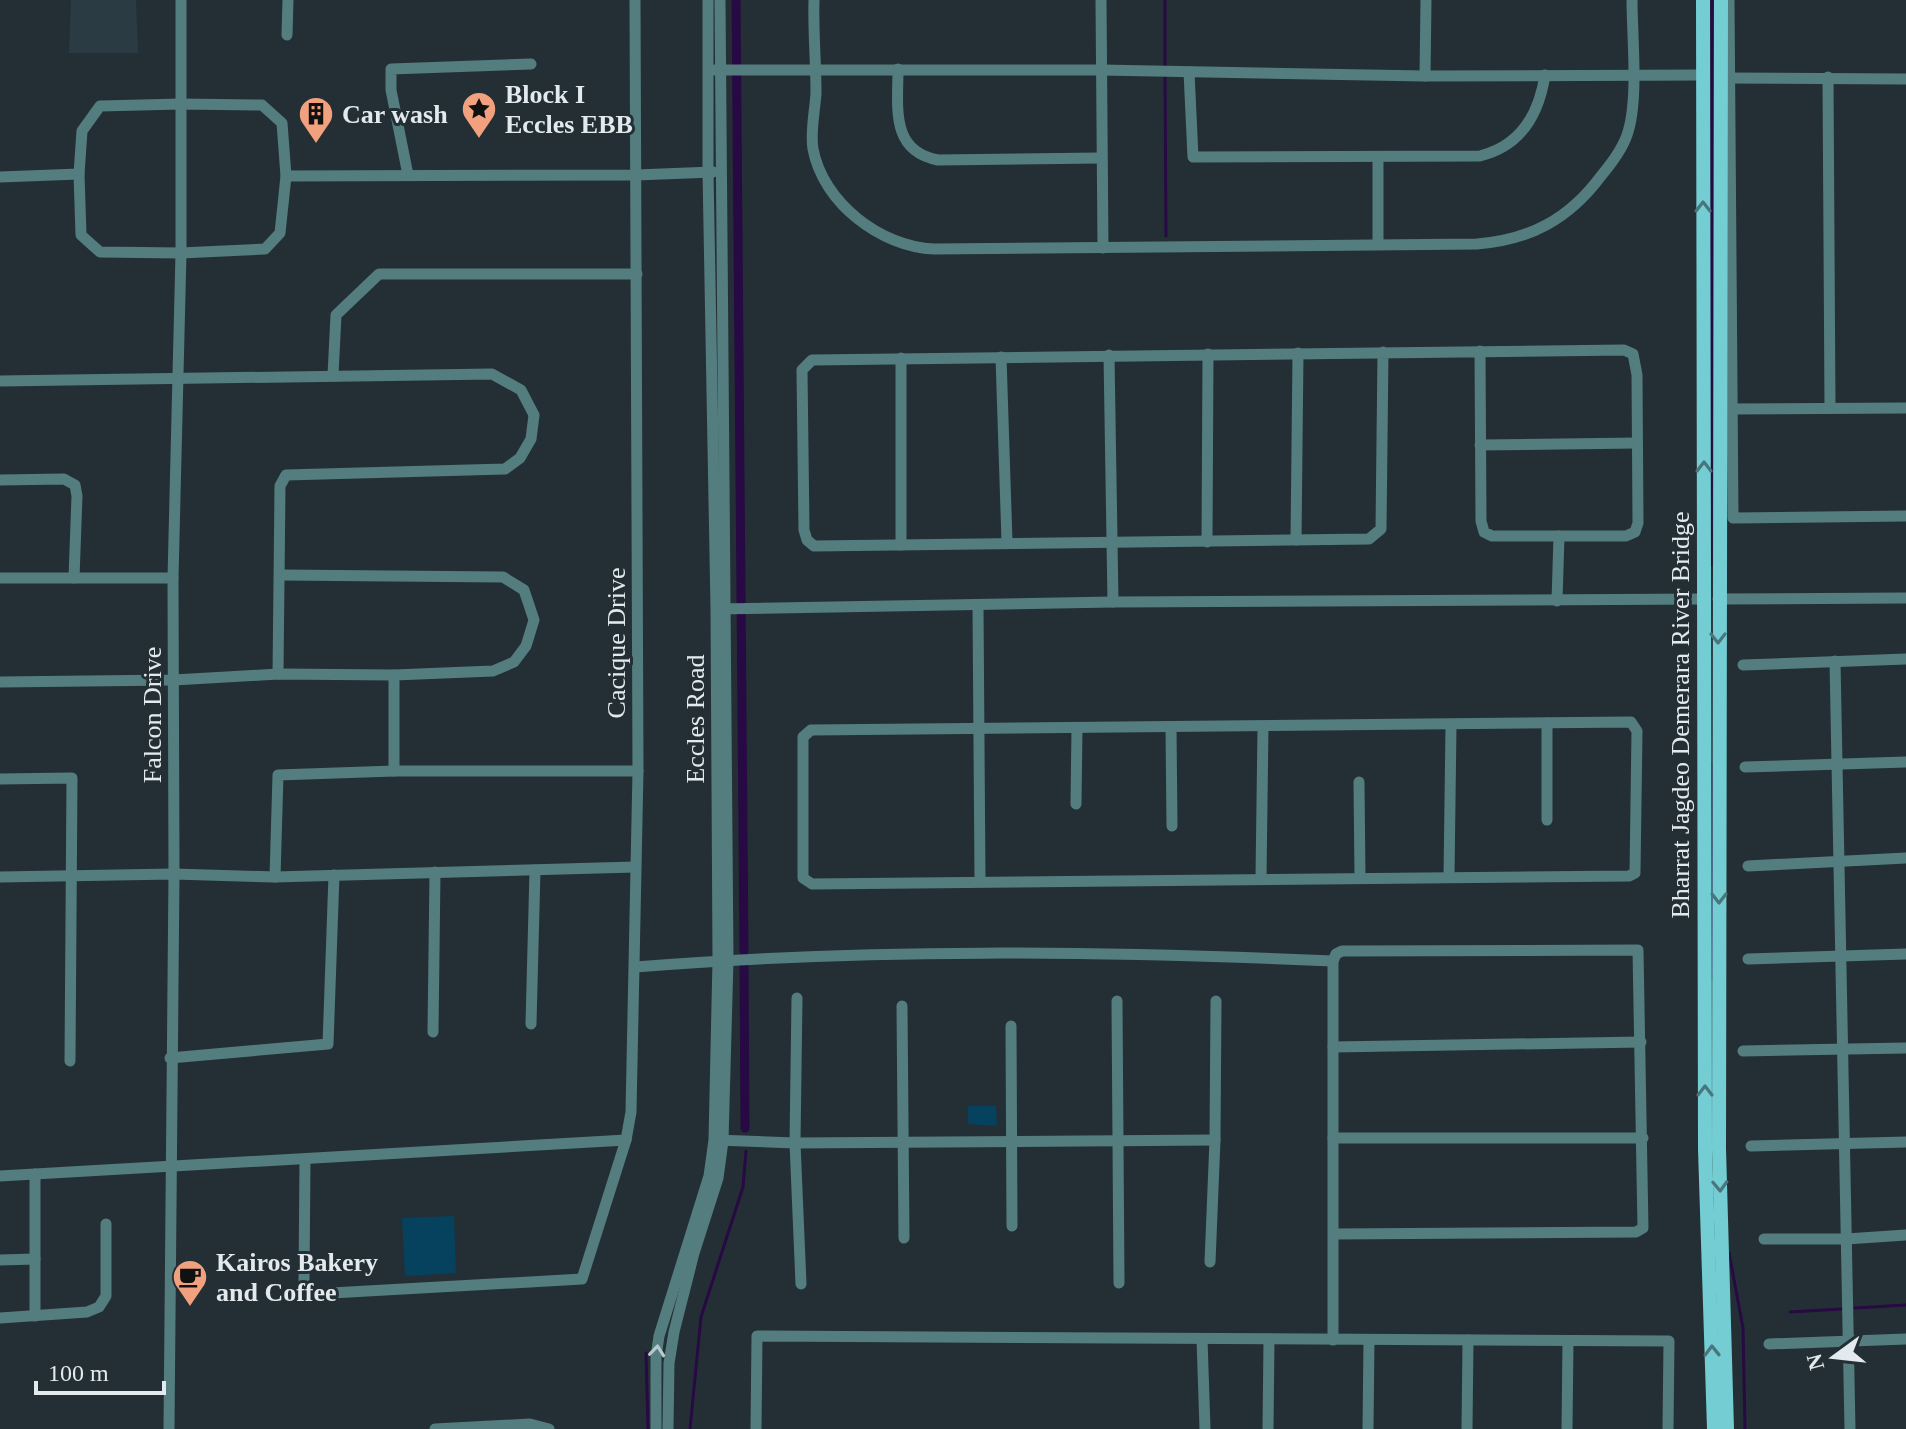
<svg xmlns="http://www.w3.org/2000/svg" width="1906" height="1429" font-family="Georgia,serif">
<style>
.built{fill:#2a3b44}
.green{fill:#06425d}
.lines{fill:none;stroke-linecap:round;stroke-linejoin:round}
.stream{stroke:#270943;stroke-width:3}
.canal{stroke:#270943;stroke-width:9}
.minor{stroke:#547d7f;stroke-width:11}
.major{stroke:#74cdd2;stroke-width:14}
.oneway{stroke:#48767c}
.oneway2{stroke:#b8c9cd}
.labels{text-anchor:middle;dominant-baseline:central;stroke-width:6;stroke-linejoin:round;paint-order:stroke}
.poi-label{font-size:26px;font-weight:bold;fill:#e3eaee;stroke:#242f35;text-anchor:start}
.street-label{font-size:26px;fill:#e3eaee;stroke:#242f35}
</style>
<rect width="100%" height="100%" fill="#242f35"/>
<path class="built" d="M71,0H136L138,53H69Z"/>
<g class="green">
<path d="M968,1106H996L997,1126L968,1124Z"/>
<path d="M454,1216L456,1273L405,1276L402,1218Z"/>
</g>
<g class="lines">
<g class="stream">
<path d="M1165,0V68"/>
<path d="M1165,76L1166,236"/>
<path d="M1711,565L1712,0"/>
<path d="M1711,763L1712,979"/>
<path d="M1729,1253L1743,1328L1745,1429"/>
<path d="M1855,1308L1906,1305"/>
<path d="M1790,1312L1841,1309"/>
<path d="M646,1353L648,1429"/>
<path d="M690,1429L701,1317L743,1187L746,1151"/>
</g>
<g class="canal">
<path d="M736,0L744,951"/>
<path d="M744,963L745,1128"/>
</g>
<g class="minor">
<path d="M814,0C813,31 816,62 816,93C815,111 810,132 813,149C823,203 881,247 934,249L1477,244C1530,240 1569,219 1601,176C1611,164 1622,150 1627,135C1639,101 1632,37 1632,0"/>
<path d="M1101,0L1103,248"/>
<path d="M1729,0L1733,518L1906,516"/>
<path d="M287,35L288,0"/>
<path d="M898,69C898,107 890,151 938,160L1101,158"/>
<path d="M714,70H1101L1425,76L1703,75"/>
<path d="M1189,72L1193,157L1480,156C1521,146 1539,114 1545,75"/>
<path d="M1425,76L1426,0"/>
<path d="M1828,77L1830,408"/>
<path d="M1723,78L1906,79"/>
<path d="M181,104L262,105L282,123L286,176L280,233L265,249L181,253L100,252L81,235L79,174L82,131L100,106Z"/>
<path d="M1378,158V244"/>
<path d="M408,175L391,90V69L531,64"/>
<path d="M286,176L636,175L713,172"/>
<path d="M0,177L79,174"/>
<path d="M1383,352L1381,529L1369,539L814,546L807,540L804,530L802,370L812,360L1624,350L1633,354L1637,375L1638,523L1635,532L1626,536H1492L1484,532L1481,521L1480,351"/>
<path d="M1109,355L1113,602"/>
<path d="M1001,357L1007,542"/>
<path d="M901,358V545"/>
<path d="M333,375L336,315L379,274H637"/>
<path d="M0,381L492,374L521,390L534,415L531,439L520,458L505,469L286,475L280,486L278,674"/>
<path d="M1732,409L1906,408"/>
<path d="M1480,445L1637,443"/>
<path d="M0,480L64,479L75,485L77,496L74,578"/>
<path d="M1296,540L1298,353"/>
<path d="M1207,542L1208,354"/>
<path d="M0,578H173"/>
<path d="M1718,599L1906,598"/>
<path d="M1557,601L1559,536"/>
<path d="M978,606L980,880"/>
<path d="M717,609L1113,602L1704,599"/>
<path d="M1835,661L1850,1429"/>
<path d="M1743,665L1906,659"/>
<path d="M0,682L174,680L278,674L394,675L493,671L514,662L526,646L534,620L524,590L503,577L280,575"/>
<path d="M1631,722L1637,731L1635,873L1629,876L812,884L803,878V737L811,730Z"/>
<path d="M1547,723V820"/>
<path d="M1171,727L1172,826"/>
<path d="M1745,767L1906,762"/>
<path d="M394,771V675"/>
<path d="M0,779L72,778L70,1061"/>
<path d="M1359,782L1360,877"/>
<path d="M1076,804L1077,728"/>
<path d="M1748,866L1906,858"/>
<path d="M0,877L174,874L275,877L635,867"/>
<path d="M275,877L278,775L394,771H638"/>
<path d="M1449,877L1451,725"/>
<path d="M1261,878L1263,727"/>
<path d="M1748,959L1906,954"/>
<path d="M635,967C867,948 1101,951 1333,961"/>
<path d="M797,998L795,1143L801,1284"/>
<path d="M1117,1001L1119,1283"/>
<path d="M902,1006L904,1238"/>
<path d="M531,1024L535,870"/>
<path d="M1011,1026L1012,1226"/>
<path d="M433,1032L435,872"/>
<path d="M1333,1047L1641,1042"/>
<path d="M1743,1051L1906,1048"/>
<path d="M170,1058L328,1044L334,875"/>
<path d="M1333,1138H1643"/>
<path d="M716,1140L795,1143L1215,1140"/>
<path d="M1751,1146L1906,1142"/>
<path d="M305,1159L304,1281L307,1290L314,1294L582,1279L626,1140L631,1112L638,771L635,0"/>
<path d="M0,1176L626,1140"/>
<path d="M1764,1239H1846L1906,1235"/>
<path d="M0,1260L35,1259"/>
<path d="M1210,1262L1215,1140L1216,1001"/>
<path d="M35,1316V1174"/>
<path d="M0,1318L87,1312L99,1307L106,1296V1224"/>
<path d="M1202,1339L1205,1429"/>
<path d="M1333,1340V961L1336,954L1342,951L1638,950L1643,1228L1636,1232L1333,1234"/>
<path d="M1769,1344L1906,1339"/>
<path d="M169,1429L174,874L173,578L181,253V0"/>
<path d="M435,1429L530,1424L549,1429"/>
<path d="M656,1429V1357L659,1336L709,1176L714,1140L718,960L716,609L708,172V0"/>
<path d="M668,1429L669,1363L674,1332L694,1253L718,1178L723,1141L728,960L720,0"/>
<path d="M756,1429L757,1336L1669,1341L1668,1429"/>
<path d="M1268,1429L1269,1339"/>
<path d="M1368,1429L1369,1340"/>
<path d="M1467,1429L1468,1340"/>
<path d="M1567,1429L1568,1341"/>
</g>
<g class="major">
<path d="M1703,0L1705,1149L1714,1429"/>
<path d="M1721,0L1719,1149L1727,1429"/>
</g>
</g>
<defs><path id="oneway-chevron" d="M-2-3.5L2.5 0L-2 3.5" fill="none" stroke-width="1.6" stroke-linecap="round" stroke-linejoin="round" transform="scale(2)"/></defs>
<g class="oneway">
<use href="#oneway-chevron" transform="translate(1703 207) rotate(-90)"/>
<use href="#oneway-chevron" transform="translate(1704 467) rotate(-90)"/>
<use href="#oneway-chevron" transform="translate(1718 638) rotate(90)"/>
<use href="#oneway-chevron" transform="translate(1719 898) rotate(90)"/>
<use href="#oneway-chevron" transform="translate(1705 1091) rotate(-90)"/>
<use href="#oneway-chevron" transform="translate(1720 1186) rotate(88)"/>
<use href="#oneway-chevron" transform="translate(1712 1351) rotate(-91)"/>
</g>
<use class="oneway2" href="#oneway-chevron" transform="translate(657 1351) rotate(-84)"/>
<defs>
<symbol id="sight-pin" viewBox="-11 -11 22 30"><path d="M0 17L-7.5 6A9.5 9.5 0 1 1 7.5 6Z" fill="#f2a17e" stroke="#242f35"/><path d="M0-6L1.8-2.2L6-1.7L2.9 1.2L3.7 5.4L0 3.3L-3.7 5.4L-2.9 1.2L-6-1.7L-1.8-2.2Z" fill="#111"/></symbol>
<symbol id="building-pin" viewBox="-11 -11 22 30"><path d="M0 17L-7.5 6A9.5 9.5 0 1 1 7.5 6Z" fill="#f2a17e" stroke="#242f35"/><path d="M-4-6H4V6H1V3H-1V6H-4ZM-2.5-4.3h1.7v1.8h-1.7ZM.8-4.3h1.7v1.8H.8ZM-2.5-1h1.7V.8h-1.7ZM.8-1h1.7V.8H.8Z" fill="#111"/></symbol>
<symbol id="cafe-pin" viewBox="-11 -11 22 30"><path d="M0 17L-7.5 6A9.5 9.5 0 1 1 7.5 6Z" fill="#f2a17e" stroke="#242f35"/><path d="M-5.5-4.5H6V0H3Q3 3.5 0 3.5H-2.5Q-5.5 3.5-5.5 0ZM3-3.2v2h1.7v-2ZM-6 4.5H4V6H-6Z" fill="#111"/></symbol>
</defs>
<g fill-rule="evenodd">
<use href="#sight-pin" x="459" y="89" width="40" height="54"/>
<use href="#building-pin" x="296" y="94" width="40" height="54"/>
<use href="#cafe-pin" x="170" y="1257" width="40" height="54"/>
</g>
<g class="labels">
<g class="poi-label">
<text x="505" y="94">Block I<tspan x="505" dy="30">Eccles EBB</tspan></text>
<text x="342" y="114">Car wash</text>
<text x="216" y="1262">Kairos Bakery<tspan x="216" dy="30">and Coffee</tspan></text>
</g>
<g class="street-label">
<text transform="translate(616 643) rotate(-90)">Cacique Drive</text>
<text transform="translate(152 715) rotate(-90)">Falcon Drive</text>
<text transform="translate(1680 715) rotate(-90)">Bharrat Jagdeo Demerara River Bridge</text>
<text transform="translate(695 719) rotate(-90)">Eccles Road</text>
</g>
</g>
<g transform="translate(1834 1357) rotate(255)" stroke="#242f35" stroke-width="6" paint-order="stroke">
<path d="M0-6L14 30L0 20L-14 30Z" fill="#e3eaee"/>
<text y="-12" font-size="22" font-weight="bold" text-anchor="middle" fill="#e3eaee">N</text>
</g>
<path d="M36 1381v12h128v-12" fill="none" stroke="#e3eaee" stroke-width="4"/>
<text x="48" y="1381" font-size="24" fill="#e3eaee" stroke="#242f35" stroke-width="6" paint-order="stroke">100 m</text>
</svg>
